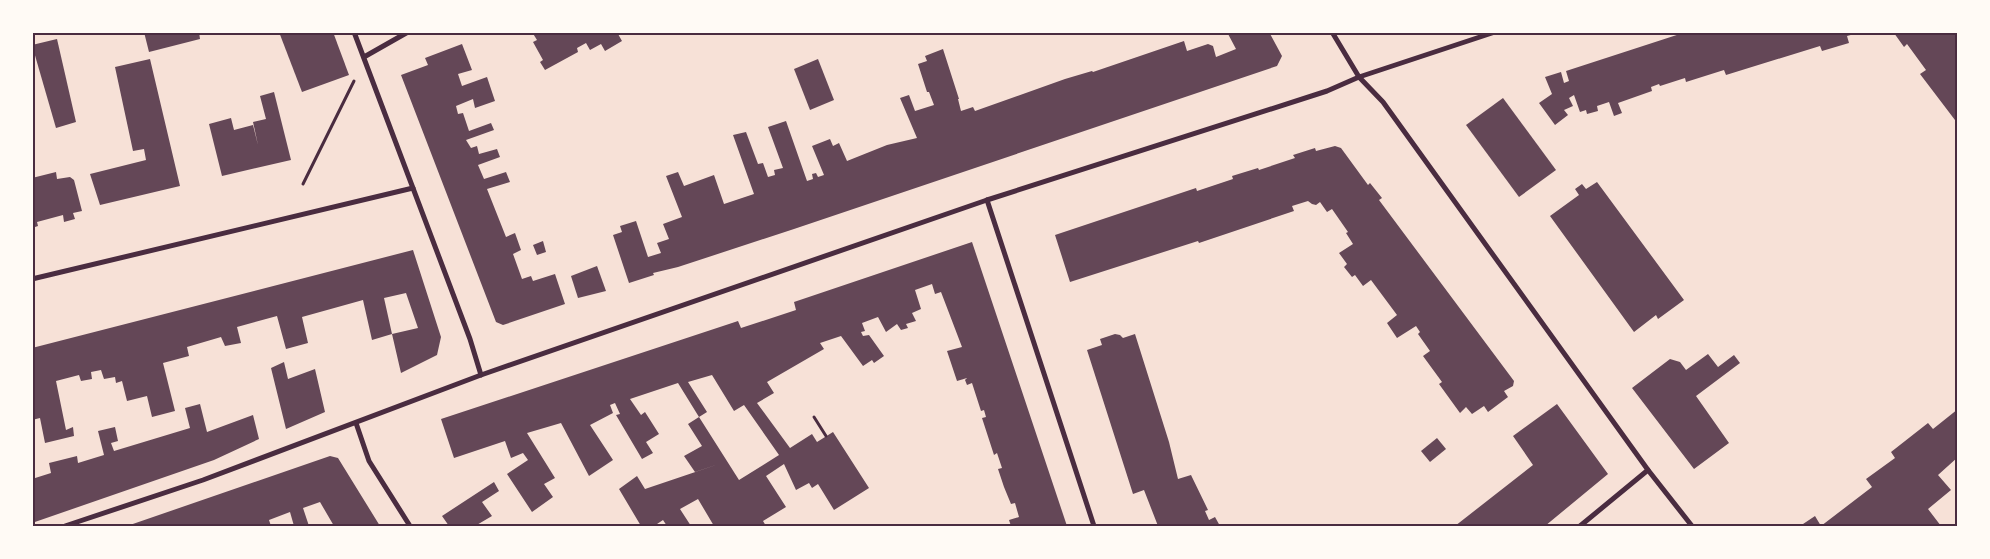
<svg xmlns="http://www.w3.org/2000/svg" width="1990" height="559" font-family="'Roboto Serif',serif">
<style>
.building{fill:#644757}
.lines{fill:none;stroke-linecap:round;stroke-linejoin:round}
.path{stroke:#4a2c40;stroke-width:3}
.minor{stroke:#4a2c40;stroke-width:5}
.neatline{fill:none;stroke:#4a2c40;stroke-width:2}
</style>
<rect width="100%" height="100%" fill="#f7e1d7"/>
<g class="building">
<path d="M144,32H199L200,39L149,52Z"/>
<path d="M279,32H333L349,75L302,92Z"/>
<path d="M532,32H622L618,34L622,41L605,51L601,44L590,50L586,43L577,48L578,52L545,70L540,62L543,60L533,42L537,40Z"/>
<path d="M1227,32H1269L1282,56L1277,66L794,229L678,267L653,273L654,275L629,283L613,235L622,232L620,226L636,221L648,257L661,253L657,243L669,239L663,224L682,217L666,176L678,172L684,186L714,175L724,204L754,194L733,135L746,132L758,164L763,163L768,177L775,175L774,170L783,168L768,127L786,121L807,181L813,179L812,174L816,173L818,177L824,175L812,146L830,139L833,146L839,143L847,161L887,145L917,138L900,98L909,95L915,111L934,105L929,92H927L918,64L927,61L925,56L943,49L959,99H958L961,111L973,107L975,111L1065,79L1092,71L1093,72L1184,41L1187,51L1208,44L1213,46L1216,57L1236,49Z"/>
<path d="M1686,32H1858V33L1847,36L1849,43L1822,51L1820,46L1726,75L1724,70L1686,82L1685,78L1660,86L1659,84L1651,87L1652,91L1618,103L1622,113L1614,116L1609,102L1597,106L1598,111L1587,114L1586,110L1580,112L1574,95L1569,98L1573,106L1564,110L1568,115L1555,125L1539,103L1552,94L1545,77L1561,72L1564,83L1569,81L1566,71Z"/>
<path d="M1895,32H1958V124L1920,74L1926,70L1907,44L1904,47L1894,33Z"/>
<path d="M57,39L76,122L56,128L32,45Z"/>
<path d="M462,44L472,70L458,74L462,86L487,77L495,101L475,108L473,99L456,106L458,114L463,113L469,131L491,123L494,130L466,140L471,148L477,146L479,154L497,149L500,157L478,165L484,179L506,172L510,182L487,189L506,237L515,233L521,250L513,254L522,279L531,276L533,281L555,274L565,304L503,325L496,322L401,75L428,65L425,58Z"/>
<path d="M150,59L180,186L100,205L90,174L146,160L144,149L133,151L115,67Z"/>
<path d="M818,59L834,100L810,110L794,69Z"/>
<path d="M274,92L291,160L222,176L209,124L231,118L234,130L253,125L258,145L253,122L266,119L260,96Z"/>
<path d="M1503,98L1556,170L1519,197L1466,125Z"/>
<path d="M1335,146L1341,148L1368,185L1370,183L1382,198L1379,200L1514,381L1513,386L1504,391L1508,397L1488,412L1484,406L1472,414L1466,407L1460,413L1439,384L1442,382L1423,356L1430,351L1418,334L1420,332L1416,326L1397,338L1387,323L1397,315L1371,280L1363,286L1355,275L1352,277L1344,267L1347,264L1339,253L1353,244L1346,233L1348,232L1332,209L1327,212L1320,202L1316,205L1312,204L1308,201L1292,206L1294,211L1199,243L1198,241L1070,282L1055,235L1196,188L1197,191L1233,179L1232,176L1258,168L1259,170L1295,158L1293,155L1315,148L1316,151Z"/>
<path d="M56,172L57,179L70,177L74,180L82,211L73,213L75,219L64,222L63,215L37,222L38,226L32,228V178Z"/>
<path d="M1597,182L1684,300L1658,319L1656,315L1634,332L1550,216L1579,195L1575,189L1582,184L1586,189Z"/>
<path d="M543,241L546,252L537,255L533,245Z"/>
<path d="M972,242L1067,526H1011L1009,520L1019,517L1015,503L1011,504L1004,487L998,469L1002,468L997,453L994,455L982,418L986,417L984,410L981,411L972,383L967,385L965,380L967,378L957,381L947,351L962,347L941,292L935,294L932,284L915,290L921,309L912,313L916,321L906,324L908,328L901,330L897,324L886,332L878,317L862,323L865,331L861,332L863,336L869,335L884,356L874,363L872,360L863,366L841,336L820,343L824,349L767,382L774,393L757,403L790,448L812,434L817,442L833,432L869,488L834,510L818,484L812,488L809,483L796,490L784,464L766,476L786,507L763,521L766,526H714L698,499L680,509L691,526H667L663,520L654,526H641L619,489L637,476L645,489L722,463L695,472L684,456L702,446L688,424L699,417L739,480L779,455L744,405L734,411L712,375L688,382L707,412L699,417L678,383L630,399L641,415L645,412L659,434L646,442L653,453L642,459L616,415L620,414L615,403L610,405L613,413L590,425L613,460L589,476L561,423L527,433L555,478L544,484L553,497L532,512L507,474L528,460L523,453L511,458L505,441L454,458L441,419L729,324L738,321L741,328L796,310L794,302Z"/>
<path d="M413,250L441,337L437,355L401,373L392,334L418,328L406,293L384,298L392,334L372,340L363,300L302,317L308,343L286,349L277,316L237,327L241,343L225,346L221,337L187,347L189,356L163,363L175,411L152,417L147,396L127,401L122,381L116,383L115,377L104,379L101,370L91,372L92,379L81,381L79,375L56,381L66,430L73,427L74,436L45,443L40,418L32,420V348Z"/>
<path d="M597,266L606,291L578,298L571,276Z"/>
<path d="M1115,334L1120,335L1123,338L1135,334L1169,442L1178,479L1191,475L1208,510L1205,511L1209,520L1215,517L1220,526H1158L1144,490L1133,494L1087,350L1102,345L1100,339Z"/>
<path d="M1708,354L1718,367L1734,355L1740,363L1696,396L1729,443L1694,469L1632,388L1670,359L1680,362L1686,370Z"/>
<path d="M284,362L288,379L315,369L325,412L286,429L271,368Z"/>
<path d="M200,404L207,432L253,415L259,439L214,460L32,523V479L51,473L49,463L77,456L78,463L104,455L98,431L115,427L118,441L111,443L114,451L190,428L185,408Z"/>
<path d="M1557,404L1608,474L1545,526H1455L1533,465L1513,436Z"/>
<path d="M1958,409V457L1938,475L1951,490L1928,509L1941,526H1800L1815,516L1821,526L1872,487L1866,479L1895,458L1891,452L1928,423L1933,429Z"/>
<path d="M1437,438L1446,449L1430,462L1421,451Z"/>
<path d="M330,456L338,458L380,526H334L320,502L303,508L309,526H294L290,512L269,520L271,526H127Z"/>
<path d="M494,482L499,491L482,502L492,516L475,526H449L442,516Z"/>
</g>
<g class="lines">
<g class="path">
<path d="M303,184L354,81"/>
<path d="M814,417L826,436"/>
</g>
<g class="minor">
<path d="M354,32L470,339L481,375"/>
<path d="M1332,32L1359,77L1383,102L1648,470L1692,526"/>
<path d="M364,57L408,32"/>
<path d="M987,200L1094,526"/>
<path d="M32,279L413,188"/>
<path d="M356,423L369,461L410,526"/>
<path d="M65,526L203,480L481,375L987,200L1327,91L1359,77L1495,32"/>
<path d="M1580,526L1648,470"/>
</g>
</g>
<rect width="1990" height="559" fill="none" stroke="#fffaf5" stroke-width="68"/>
<rect x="34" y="34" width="1922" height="491" class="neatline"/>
</svg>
